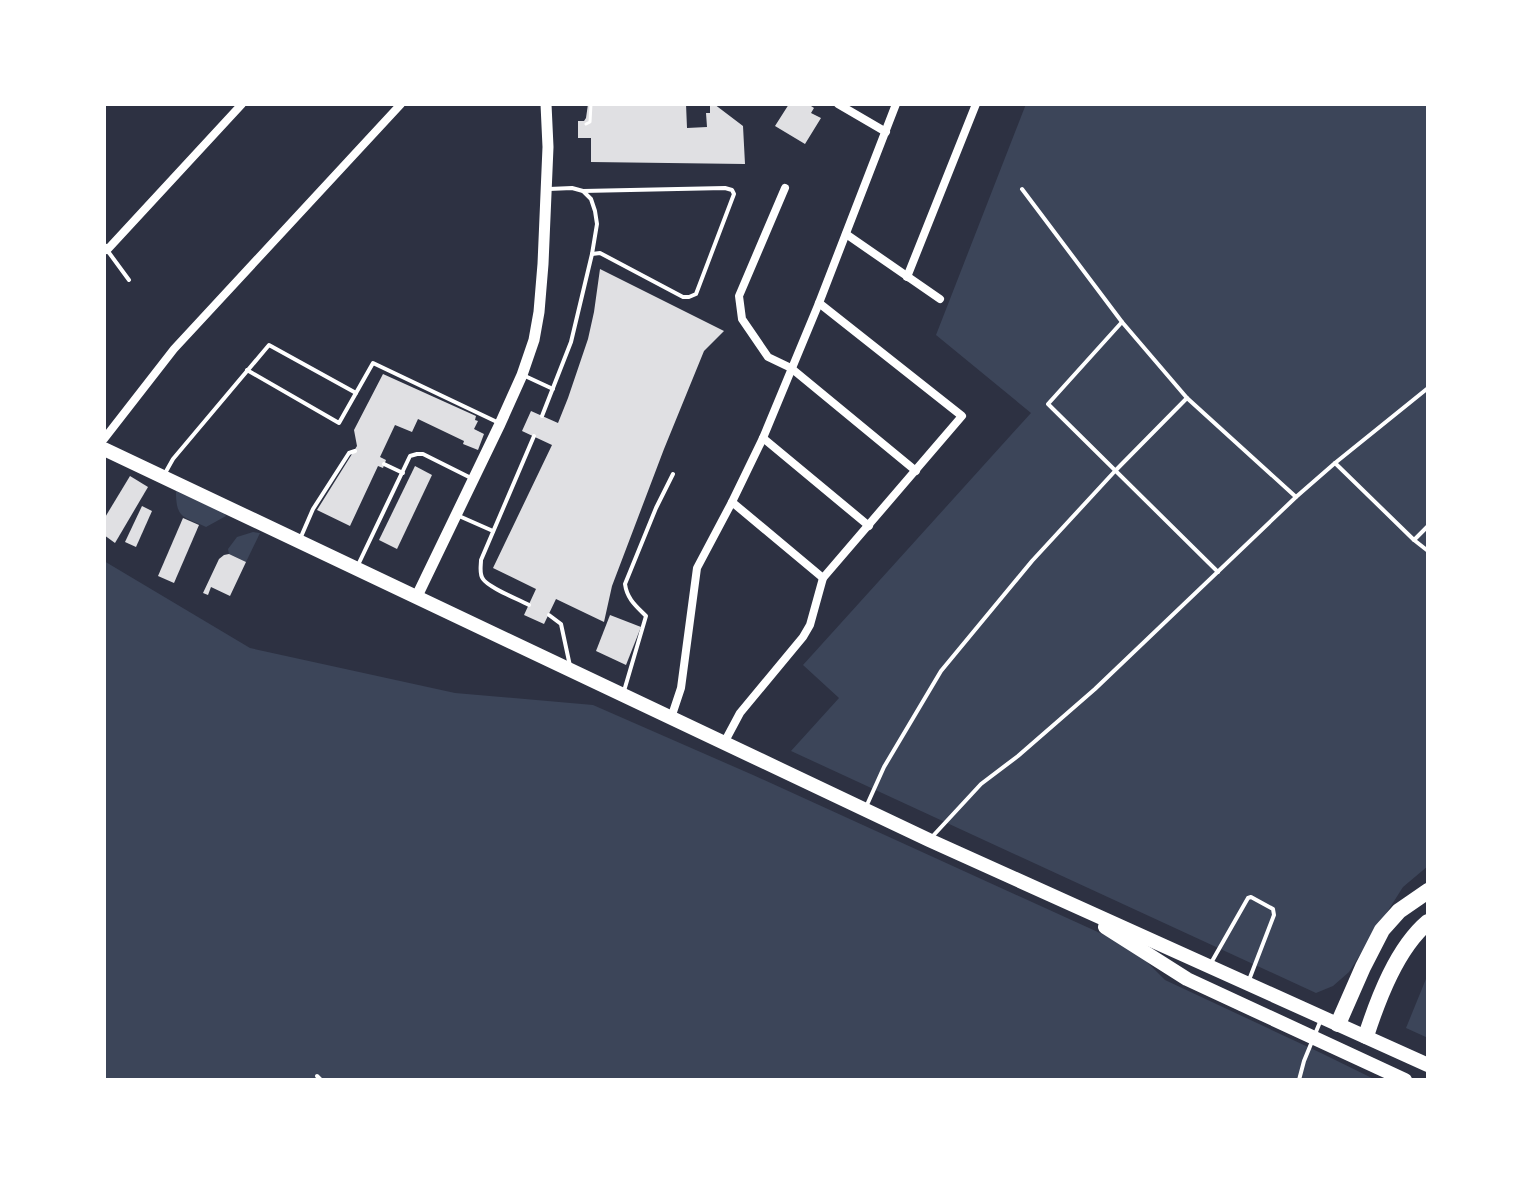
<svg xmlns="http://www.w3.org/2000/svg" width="1532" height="1184" font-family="'IBM Plex Sans',sans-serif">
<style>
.green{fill:#3c4559}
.building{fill:#e0e0e3}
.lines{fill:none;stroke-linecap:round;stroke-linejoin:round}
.path{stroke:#fff;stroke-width:3}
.service{stroke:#fff;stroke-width:4}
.minor{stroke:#fff;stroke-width:8}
.tertiary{stroke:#fff;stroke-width:11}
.primary{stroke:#fff;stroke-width:14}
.motorway{stroke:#fff;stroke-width:16}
</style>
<rect width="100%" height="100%" fill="#2d3142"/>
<g class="green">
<path d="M1026,104H1428V866L1403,887L1349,972L1333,986L1316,993L791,751L839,698L803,665L1031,413L936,335Z"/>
<path d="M176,491L224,513L226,516L206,527C183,516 176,519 176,491Z"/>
<path d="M253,532L260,533L246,562L229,554L228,549L237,537Z"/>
<path d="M104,561L250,648L455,693L593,705L753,775L1133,948L1165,980L1321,1053L1376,1080H104Z"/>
<path d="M1428,974V1038L1406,1028Z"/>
</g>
<g class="building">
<path d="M588,104H686L687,128L707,127L706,113H710V104H714L743,126L745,164L591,162V138H578V121H584L586,118Z"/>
<path d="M789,104L800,106L801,104H808L814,108L811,113L821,118L805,144L775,126Z"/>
<path d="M600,269L724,331L704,351L664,449L612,586L604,622L556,599L544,624L524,615L536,589L493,568L552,445L522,431L531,411L558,423L568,398L588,339L594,312Z"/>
<path d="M383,374L476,416L475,420L478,421L474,429L484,434L478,450L463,444L464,441L418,419L412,432L395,425L380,457L386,460L383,468L378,466L350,526L317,510L357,446L354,430Z"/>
<path d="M415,466L432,475L397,549L379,540Z"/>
<path d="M130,476L148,487L115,543L104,535V519Z"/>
<path d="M142,506L152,511L136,547L125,542Z"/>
<path d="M183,518L199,525L174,583L158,576Z"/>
<path d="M229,554L246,562L230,596L211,587L208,595L203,593L219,559L224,555Z"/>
<path d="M610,615L641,627L626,665L596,651Z"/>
</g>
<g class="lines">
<path class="path" d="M586,124L590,122L591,104"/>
<g class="service">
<path d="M1022,189L1122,322L1187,398L1296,497"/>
<path d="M583,191L725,188L732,190L734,194L696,294L689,297H683L600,253L592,254"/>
<path d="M107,250L129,280"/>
<path d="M1122,322L1048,404L1218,572"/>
<path d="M247,370L339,423L373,363L497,422"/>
<path d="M525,376L553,389"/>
<path d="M542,416L571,342L592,254L597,224L595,211L591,199L583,191L572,188L549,189"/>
<path d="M1335,463L1414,540L1428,526"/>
<path d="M384,464L403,473"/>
<path d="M164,475L173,459L269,345L356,393"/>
<path d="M459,516L493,531"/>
<path d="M300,539L313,509L349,453L355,451"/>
<path d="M1414,540L1428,551"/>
<path d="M358,565L410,456L417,454H423L471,478"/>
<path d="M529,605C518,599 489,588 483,579C479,574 481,566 481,560L534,436"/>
<path d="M549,615L561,624L570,666"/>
<path d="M624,691L646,616C636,606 627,599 625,584L656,508L673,474"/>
<path d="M866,807L884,767L941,671L1032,561L1115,471L1187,398"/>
<path d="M931,838L981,784L1018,756L1095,689L1296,497L1335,463L1428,388"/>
<path d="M1211,963L1248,898L1251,897L1273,909L1274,915L1249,980"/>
<path d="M317,1076L321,1080"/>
<path d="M1299,1080L1304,1061L1320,1022"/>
</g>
<g class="minor">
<path d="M838,104L886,132"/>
<path d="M785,188L739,296L742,319L768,357L791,368L916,471"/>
<path d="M846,234L940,299"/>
<path d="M104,247L107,250L242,104"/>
<path d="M907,277L976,104"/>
<path d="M763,438L869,526"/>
<path d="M104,439L174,349L401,104"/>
<path d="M732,502L823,578"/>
<path d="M671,718L681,688L697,568L732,502L763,438L819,303L896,104"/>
<path d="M724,743L740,713L803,637L810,625L823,578L962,416L819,303"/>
</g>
<path class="tertiary" d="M417,596L500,424L522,375L534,340L539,312L543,264L548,147L546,104"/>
<g class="primary">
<path d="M104,449L929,840L1428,1065"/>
<path d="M1105,927L1187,979L1405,1080"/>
</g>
<g class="motorway">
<path d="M1338,1024L1363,967L1382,930L1399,911L1428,891"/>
<path d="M1366,1036C1378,999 1397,948 1428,922"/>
</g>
</g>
<rect width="1532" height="1184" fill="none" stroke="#ffffff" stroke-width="212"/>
</svg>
